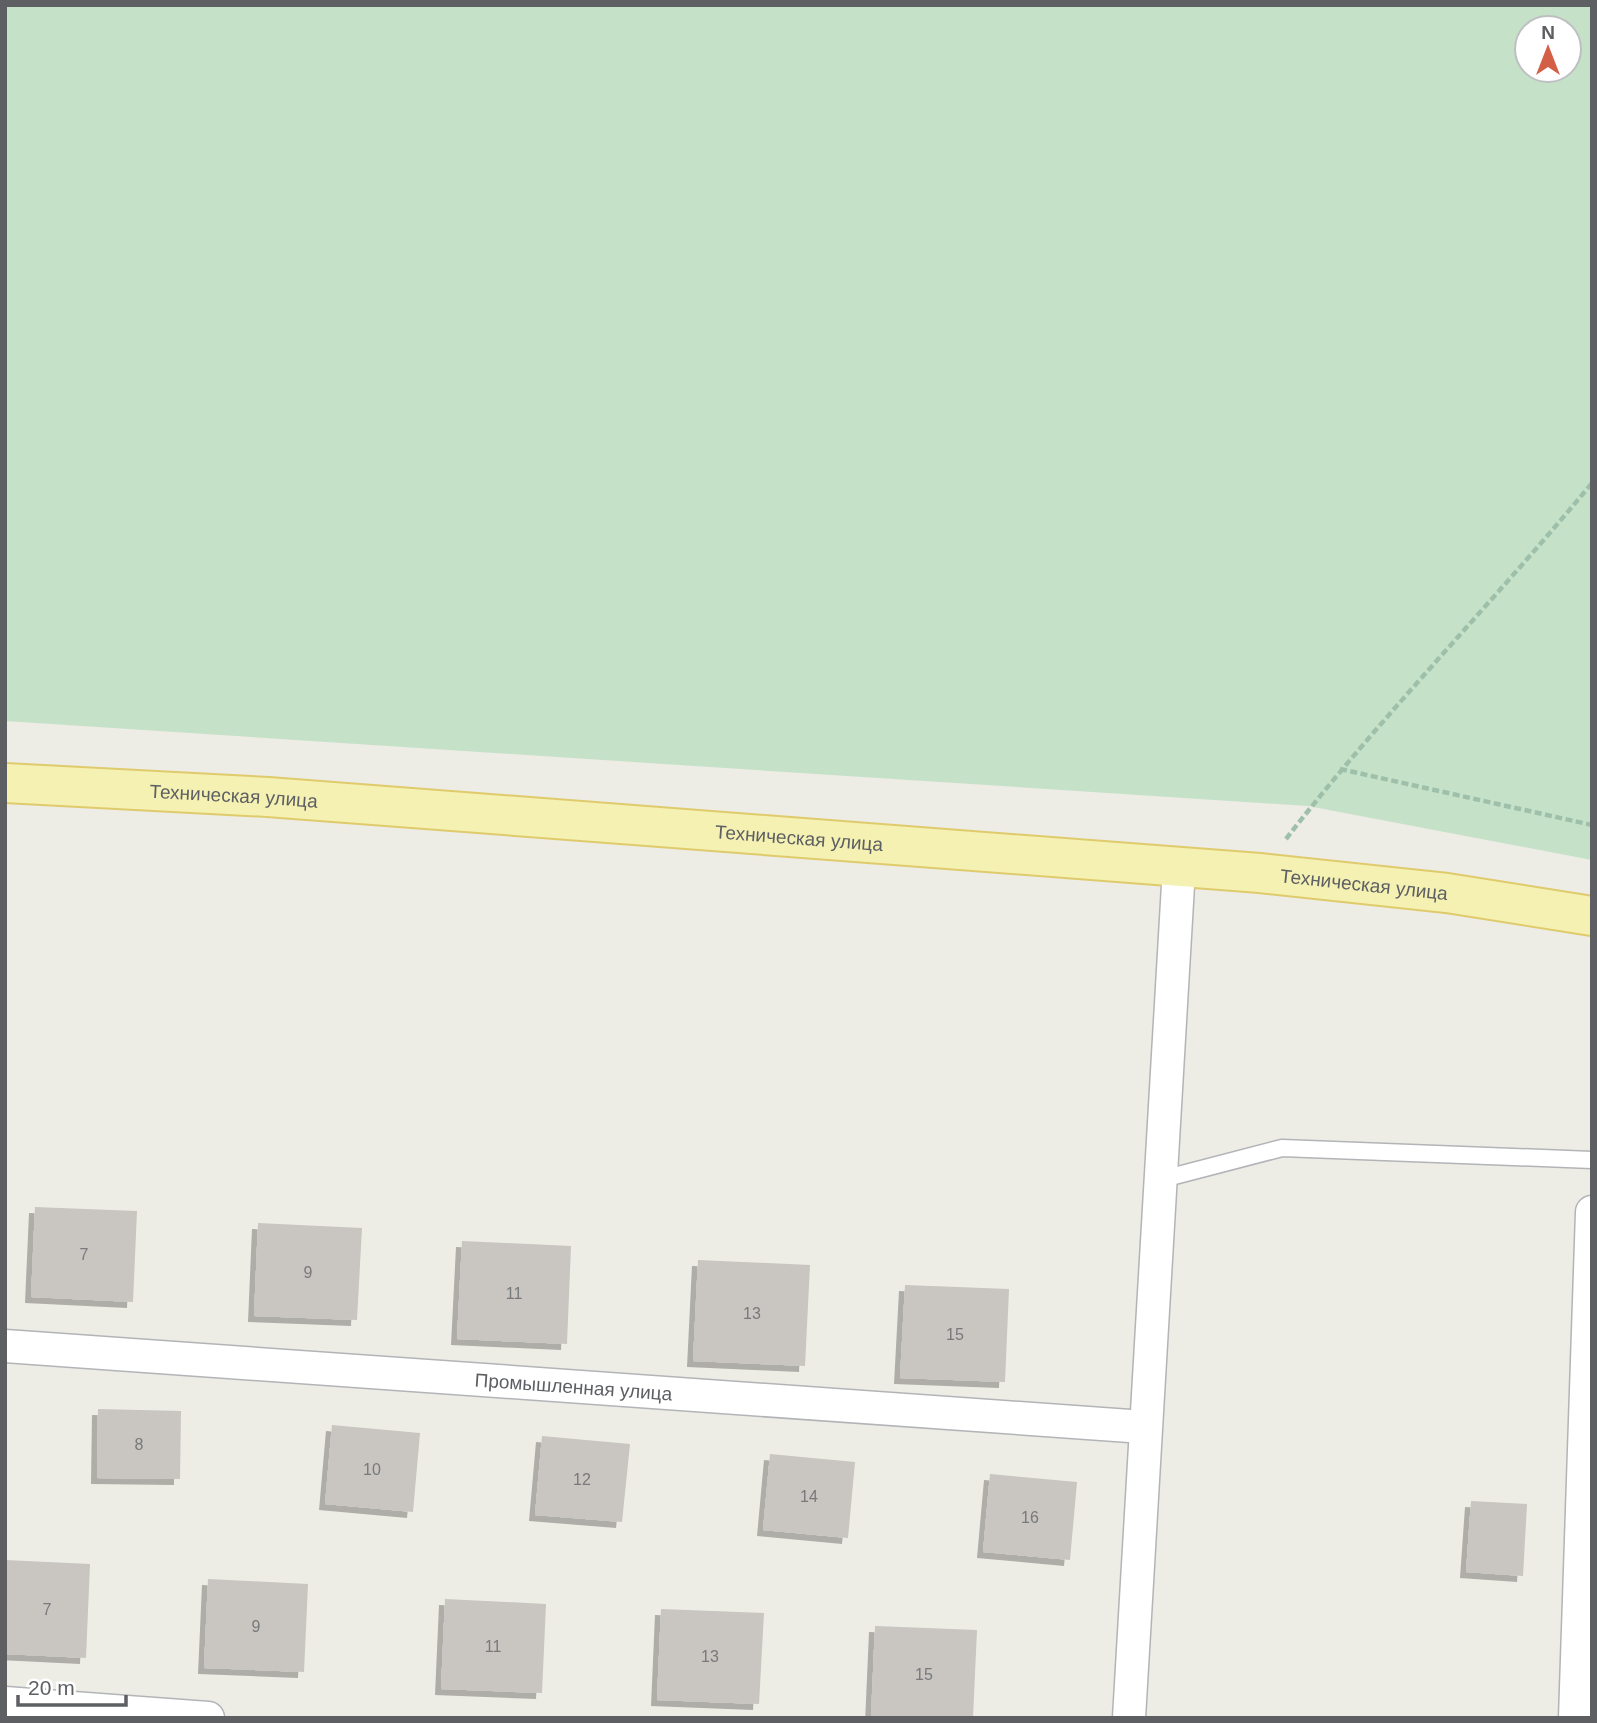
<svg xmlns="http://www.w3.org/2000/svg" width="1597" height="1723" font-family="Helvetica,sans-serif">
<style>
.green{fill:#c5e1c8;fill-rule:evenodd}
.building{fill:#c9c6c2;filter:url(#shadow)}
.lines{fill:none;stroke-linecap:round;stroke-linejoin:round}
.service-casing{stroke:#b2b4b8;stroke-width:19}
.minor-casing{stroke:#b2b4b8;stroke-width:35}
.primary-casing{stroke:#dfcb6c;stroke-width:42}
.path{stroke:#9ec0aa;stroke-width:4.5;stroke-dasharray:7 3.5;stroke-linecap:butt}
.service{stroke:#fff;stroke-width:16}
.minor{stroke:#fff;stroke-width:32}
.primary{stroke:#f4f1b3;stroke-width:38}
.labels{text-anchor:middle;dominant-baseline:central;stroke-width:5;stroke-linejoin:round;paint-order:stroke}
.number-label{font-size:16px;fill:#78797b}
.street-label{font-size:19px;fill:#5d5f63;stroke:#fff}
</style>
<defs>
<filter id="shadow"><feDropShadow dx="-6" dy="6" stdDeviation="0" flood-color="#0004"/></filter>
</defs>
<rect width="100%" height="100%" fill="#edece5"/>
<path class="green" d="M5,5H1592V860L1308,806L5,721ZM1527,28H1569V70H1527Z"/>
<g class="building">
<path d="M35,1207L137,1211L133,1302L31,1297Z"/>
<path d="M258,1223L362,1228L357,1320L254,1316Z"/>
<path d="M462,1241L571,1246L567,1344L457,1339Z"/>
<path d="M698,1260L810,1265L805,1366L693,1361Z"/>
<path d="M905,1285L1009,1289L1005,1382L900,1378Z"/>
<path d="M98,1409L181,1411L180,1479L97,1478Z"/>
<path d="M332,1425L420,1433L413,1512L325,1504Z"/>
<path d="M542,1436L630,1444L622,1522L535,1515Z"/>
<path d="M770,1454L855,1462L848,1538L763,1530Z"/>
<path d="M990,1474L1077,1482L1070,1560L983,1552Z"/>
<path d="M1471,1501L1527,1504L1523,1576L1466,1572Z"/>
<path d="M5,1560L90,1564L86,1658L5,1654Z"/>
<path d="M208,1579L308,1584L304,1672L204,1668Z"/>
<path d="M445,1599L546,1604L542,1693L441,1689Z"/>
<path d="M661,1609L764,1613L759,1704L657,1700Z"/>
<path d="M875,1626L977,1630L973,1718L871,1717Z"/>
</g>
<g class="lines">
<defs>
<path id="service" d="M1159,1180L1282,1148L1592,1160"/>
<g id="minor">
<path id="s1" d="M5,1346L1144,1427"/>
<path d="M5,1703L208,1718"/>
<path d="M1129,1718L1179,868"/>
<path d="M1575,1718L1592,1212"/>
</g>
<g id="primary">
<path id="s2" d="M5,783L268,797L1260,873L1447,893L1592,916"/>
</g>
</defs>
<use href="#service" class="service-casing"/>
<use href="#minor" class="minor-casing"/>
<use href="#primary" class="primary-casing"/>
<g class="path">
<path d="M1340,769L1592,825"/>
<path d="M1286,839C1382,715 1492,604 1592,483"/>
</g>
<use href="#service" class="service"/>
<use href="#minor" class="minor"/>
<use href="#primary" class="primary"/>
</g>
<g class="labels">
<g class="number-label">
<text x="84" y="1254">7</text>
<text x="308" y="1272">9</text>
<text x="514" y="1293">11</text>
<text x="752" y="1313">13</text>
<text x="955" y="1334">15</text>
<text x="139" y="1444">8</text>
<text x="372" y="1469">10</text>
<text x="582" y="1479">12</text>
<text x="809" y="1496">14</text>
<text x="1030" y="1517">16</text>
<text x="47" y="1609">7</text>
<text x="256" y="1626">9</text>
<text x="493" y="1646">11</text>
<text x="710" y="1656">13</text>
<text x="924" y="1674">15</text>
</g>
<g class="street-label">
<text stroke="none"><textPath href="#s2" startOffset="229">Техническая улица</textPath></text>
<text stroke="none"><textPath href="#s2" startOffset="796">Техническая улица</textPath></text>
<text stroke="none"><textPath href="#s2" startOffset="1363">Техническая улица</textPath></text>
<text stroke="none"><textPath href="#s1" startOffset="570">Промышленная улица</textPath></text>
</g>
</g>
<rect width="1597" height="1723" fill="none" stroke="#5d5f63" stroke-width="14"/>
<g transform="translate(1548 49)"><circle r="33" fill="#ffffff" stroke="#bebfc1" stroke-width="2"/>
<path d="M0-5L12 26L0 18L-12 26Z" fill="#d35f46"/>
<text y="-10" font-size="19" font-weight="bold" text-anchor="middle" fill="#5d5f63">N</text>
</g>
<path d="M18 1695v10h108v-10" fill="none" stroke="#5d5f63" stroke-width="3.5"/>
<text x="28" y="1695" font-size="21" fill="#5d5f63" stroke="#ffffff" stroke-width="5" paint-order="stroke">20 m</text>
</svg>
